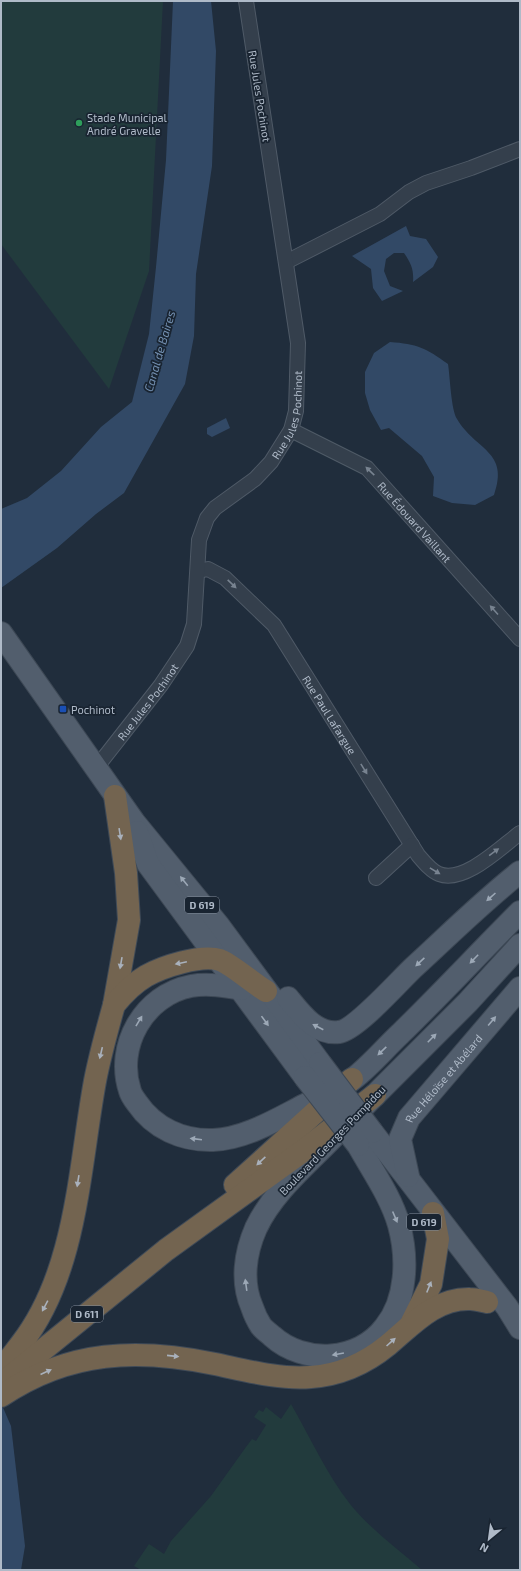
<svg xmlns="http://www.w3.org/2000/svg" width="521" height="1571" font-family="'Exo 2',sans-serif">
<style>
.green{fill:#223b3d}
.water{fill:#324966}
.lines{fill:none;stroke-linecap:round;stroke-linejoin:round}
.street-casing{stroke:#4f5a67;stroke-width:16}
.primary-casing{stroke:#3d4855;stroke-width:24}
.highway-casing{stroke:#3f4a57;stroke-width:24}
.street{stroke:#343f4c;stroke-width:14}
.primary{stroke:#525e6d;stroke-width:22}
.highway{stroke:#736450;stroke-width:22}
.primary-bridge-casing{stroke:#3d4855;stroke-width:24;stroke-linecap:butt}
.primary-bridge{stroke:#525e6d;stroke-width:22}
.oneway{fill:#788390}
.oneway2{fill:#a9b1bc}
.oneway3{fill:#9ca8b6}
.leisure-dot{fill:#2e9e5b;stroke:#192431;stroke-width:1.5}
.transit-dot{fill:#1a4fb4;stroke:#192431;stroke-width:1.5}
.labels{text-anchor:middle;dominant-baseline:central;stroke-width:3.5;stroke-linejoin:round;paint-order:stroke}
.shield{fill:#192431;stroke:#828d9b;stroke-width:1}
.shield-label{font-size:10px;font-weight:bold;fill:#afbac8}
.street-label{font-size:11px;fill:#afbac8;stroke:#192431}
.poi-label{font-size:11px;fill:#afbac8;stroke:#192431;text-anchor:start}
.water-label{font-size:12px;font-style:italic;fill:#7491b3;stroke:#192431}
</style>
<rect width="100%" height="100%" fill="#202d3c"/>
<g class="green">
<path d="M1,1H163L149,271L109,389L1,244Z"/>
<path d="M291,1404C310,1437 326,1473 350,1504C370,1529 398,1549 422,1570H141L134,1566L149,1544L164,1554L171,1541L211,1496L246,1447L252,1439L256,1441L266,1425L254,1417L259,1410L263,1412L266,1407L281,1419Z"/>
</g>
<g class="water">
<path d="M173,1H211L216,51L212,166L196,274L194,336L185,384L124,493L96,514L57,548L1,588V509L27,498L61,471L101,427L132,402L149,334L156,267L166,160Z"/>
<path d="M406,226L410,236L426,239L438,257L433,267L413,282C414,270 411,263 404,253H394L386,259L384,271L390,286L403,291L382,301L373,288L371,269L352,256Z"/>
<path d="M390,342C417,344 426,348 448,364C450,376 451,410 457,419C475,450 510,451 494,495L475,505L452,503L433,496L434,477L422,456L389,428L381,430L370,410L365,393V372L374,353Z"/>
<path d="M226,418L230,428L212,437L207,434V428Z"/>
<path d="M1,1403L11,1426L25,1546L21,1570H1Z"/>
</g>
<g class="lines">
<defs>
<g id="street">
<path d="M286,262L380,214L409,192L426,183L471,168L520,149"/>
<path id="s1" d="M291,430L367,468L520,639"/>
<path id="s2" d="M198,571L208,569L225,578L274,625L418,855C424,862 431,871 439,874C464,884 501,847 520,833"/>
<path id="s3" d="M96,768L161,685L187,646L194,624L199,540L207,518L215,508L255,479L271,462L291,430L296,411L298,343L246,1"/>
<path d="M376,878L412,845"/>
</g>
<g id="primary">
<path d="M1,633L134,822L219,926L320,1063"/>
<path d="M137,832L148,864L305,1077"/>
<path d="M242,989C225,986 208,983 191,986C144,995 115,1046 130,1091C131,1095 134,1099 137,1103C154,1128 182,1141 213,1140C243,1139 272,1122 299,1108C316,1099 337,1091 353,1079C370,1066 385,1048 400,1034C441,994 480,952 520,912"/>
<path d="M288,998C301,1014 316,1035 339,1032C356,1030 399,981 414,967C449,935 483,901 520,872"/>
<path d="M361,1109L468,1002L520,945"/>
<path d="M338,1132C310,1162 274,1190 256,1228C245,1253 241,1282 252,1307C254,1313 257,1320 261,1326C264,1330 269,1333 272,1336C304,1365 359,1362 385,1327C407,1300 408,1258 399,1225C391,1197 372,1170 358,1145"/>
<path d="M372,1132L507,1307L520,1328"/>
<path id="s4" d="M408,1176L400,1139L409,1118L520,988"/>
</g>
<g id="highway">
<path d="M114,1005L129,920L126,873L115,796"/>
<path d="M235,1185L352,1079"/>
<path d="M412,1322L431,1284L438,1239L433,1213"/>
<path d="M1,1367C9,1361 15,1352 21,1344C77,1272 79,1168 95,1081C100,1055 107,1030 114,1005C123,994 134,983 146,976C162,967 201,954 220,960C231,964 254,984 266,991"/>
<path d="M1,1384L166,1250L303,1151L375,1095"/>
<path d="M1,1396C69,1350 138,1348 215,1364C244,1370 281,1380 311,1377C339,1375 366,1363 388,1345C412,1325 435,1298 470,1299C475,1299 482,1301 487,1302"/>
</g>
</defs>
<use href="#street" class="street-casing"/>
<use href="#primary" class="primary-casing"/>
<use href="#highway" class="highway-casing"/>
<use href="#street" class="street"/>
<use href="#primary" class="primary"/>
<use href="#highway" class="highway"/>
<defs>
<g id="primary-bridge">
<path d="M320,1063L372,1132"/>
<path d="M305,1077L358,1145"/>
</g>
</defs>
<use href="#primary-bridge" class="primary-bridge-casing"/>
<use href="#primary-bridge" class="primary-bridge"/>
</g>
<defs><path id="oneway-solid" d="M-6-.8H1V-3.2L6.5 0L1 3.2V.8H-6Z"/></defs>
<g class="oneway">
<use href="#oneway-solid" transform="translate(370 471) rotate(-136)"/>
<use href="#oneway-solid" transform="translate(232 584) rotate(44)"/>
<use href="#oneway-solid" transform="translate(494 610) rotate(-132)"/>
<use href="#oneway-solid" transform="translate(364 769) rotate(58)"/>
<use href="#oneway-solid" transform="translate(494 852) rotate(-36)"/>
<use href="#oneway-solid" transform="translate(435 871) rotate(31)"/>
</g>
<g class="oneway2">
<use href="#oneway-solid" transform="translate(120 834) rotate(81)"/>
<use href="#oneway-solid" transform="translate(121 963) rotate(100)"/>
<use href="#oneway-solid" transform="translate(181 963) rotate(168)"/>
<use href="#oneway-solid" transform="translate(101 1053) rotate(103)"/>
<use href="#oneway-solid" transform="translate(261 1161) rotate(137)"/>
<use href="#oneway-solid" transform="translate(78 1181) rotate(99)"/>
<use href="#oneway-solid" transform="translate(429 1287) rotate(-68)"/>
<use href="#oneway-solid" transform="translate(45 1306) rotate(118)"/>
<use href="#oneway-solid" transform="translate(391 1342) rotate(-42)"/>
<use href="#oneway-solid" transform="translate(173 1356) rotate(6)"/>
<use href="#oneway-solid" transform="translate(46 1372) rotate(-24)"/>
</g>
<g class="oneway3">
<use href="#oneway-solid" transform="translate(184 881) rotate(-129)"/>
<use href="#oneway-solid" transform="translate(491 897) rotate(138)"/>
<use href="#oneway-solid" transform="translate(474 959) rotate(134)"/>
<use href="#oneway-solid" transform="translate(420 962) rotate(137)"/>
<use href="#oneway-solid" transform="translate(139 1021) rotate(-59)"/>
<use href="#oneway-solid" transform="translate(265 1021) rotate(54)"/>
<use href="#oneway-solid" transform="translate(492 1021) rotate(-50)"/>
<use href="#oneway-solid" transform="translate(318 1027) rotate(-153)"/>
<use href="#oneway-solid" transform="translate(432 1038) rotate(-45)"/>
<use href="#oneway-solid" transform="translate(382 1051) rotate(136)"/>
<use href="#oneway-solid" transform="translate(196 1139) rotate(-173)"/>
<use href="#oneway-solid" transform="translate(395 1217) rotate(67)"/>
<use href="#oneway-solid" transform="translate(246 1285) rotate(-98)"/>
<use href="#oneway-solid" transform="translate(338 1354) rotate(170)"/>
</g>
<circle class="leisure-dot" cx="79" cy="123" r="4"/>
<rect class="transit-dot" x="59" y="705" width="8" height="8" rx="2"/>
<g class="labels">
<g class="shield">
<rect x="185" y="897" width="34" height="16" rx="3"/>
<rect x="407" y="1214" width="34" height="16" rx="3"/>
<rect x="71" y="1306" width="32" height="16" rx="3"/>
</g>
<g class="shield-label">
<text x="202" y="905">D 619</text>
<text x="424" y="1222">D 619</text>
<text x="87" y="1314">D 611</text>
</g>
<g class="street-label">
<text transform="translate(260 96) rotate(81)">Rue Jules Pochinot</text>
<text stroke="none"><textPath href="#s3" startOffset="420">Rue Jules Pochinot</textPath></text>
<text stroke="none"><textPath href="#s1" startOffset="157">Rue Édouard Vaillant</textPath></text>
<text stroke="none"><textPath href="#s3" startOffset="84">Rue Jules Pochinot</textPath></text>
<text stroke="none"><textPath href="#s2" startOffset="203">Rue Paul Lafargue</textPath></text>
<text stroke="none"><textPath href="#s4" startOffset="113">Rue Héloïse et Abélard</textPath></text>
<text transform="translate(332 1140) rotate(-46)">Boulevard Georges Pompidou</text>
</g>
<g class="poi-label">
<text x="87" y="117">Stade Municipal<tspan x="87" dy="13">André Gravelle</tspan></text>
<text x="71" y="709">Pochinot</text>
</g>
<g class="water-label">
<text transform="translate(159 351) rotate(-74)">Canal de Baires</text>
</g>
</g>
<rect width="521" height="1571" fill="none" stroke="#afbac8" stroke-width="4"/>
<g transform="translate(489 1539) rotate(209)" stroke="#192431" stroke-width="3" paint-order="stroke">
<path d="M0-3L7 15L0 10L-7 15Z" fill="#afbac8"/>
<text y="-6" font-size="11" font-weight="bold" text-anchor="middle" fill="#afbac8">N</text>
</g>
</svg>
